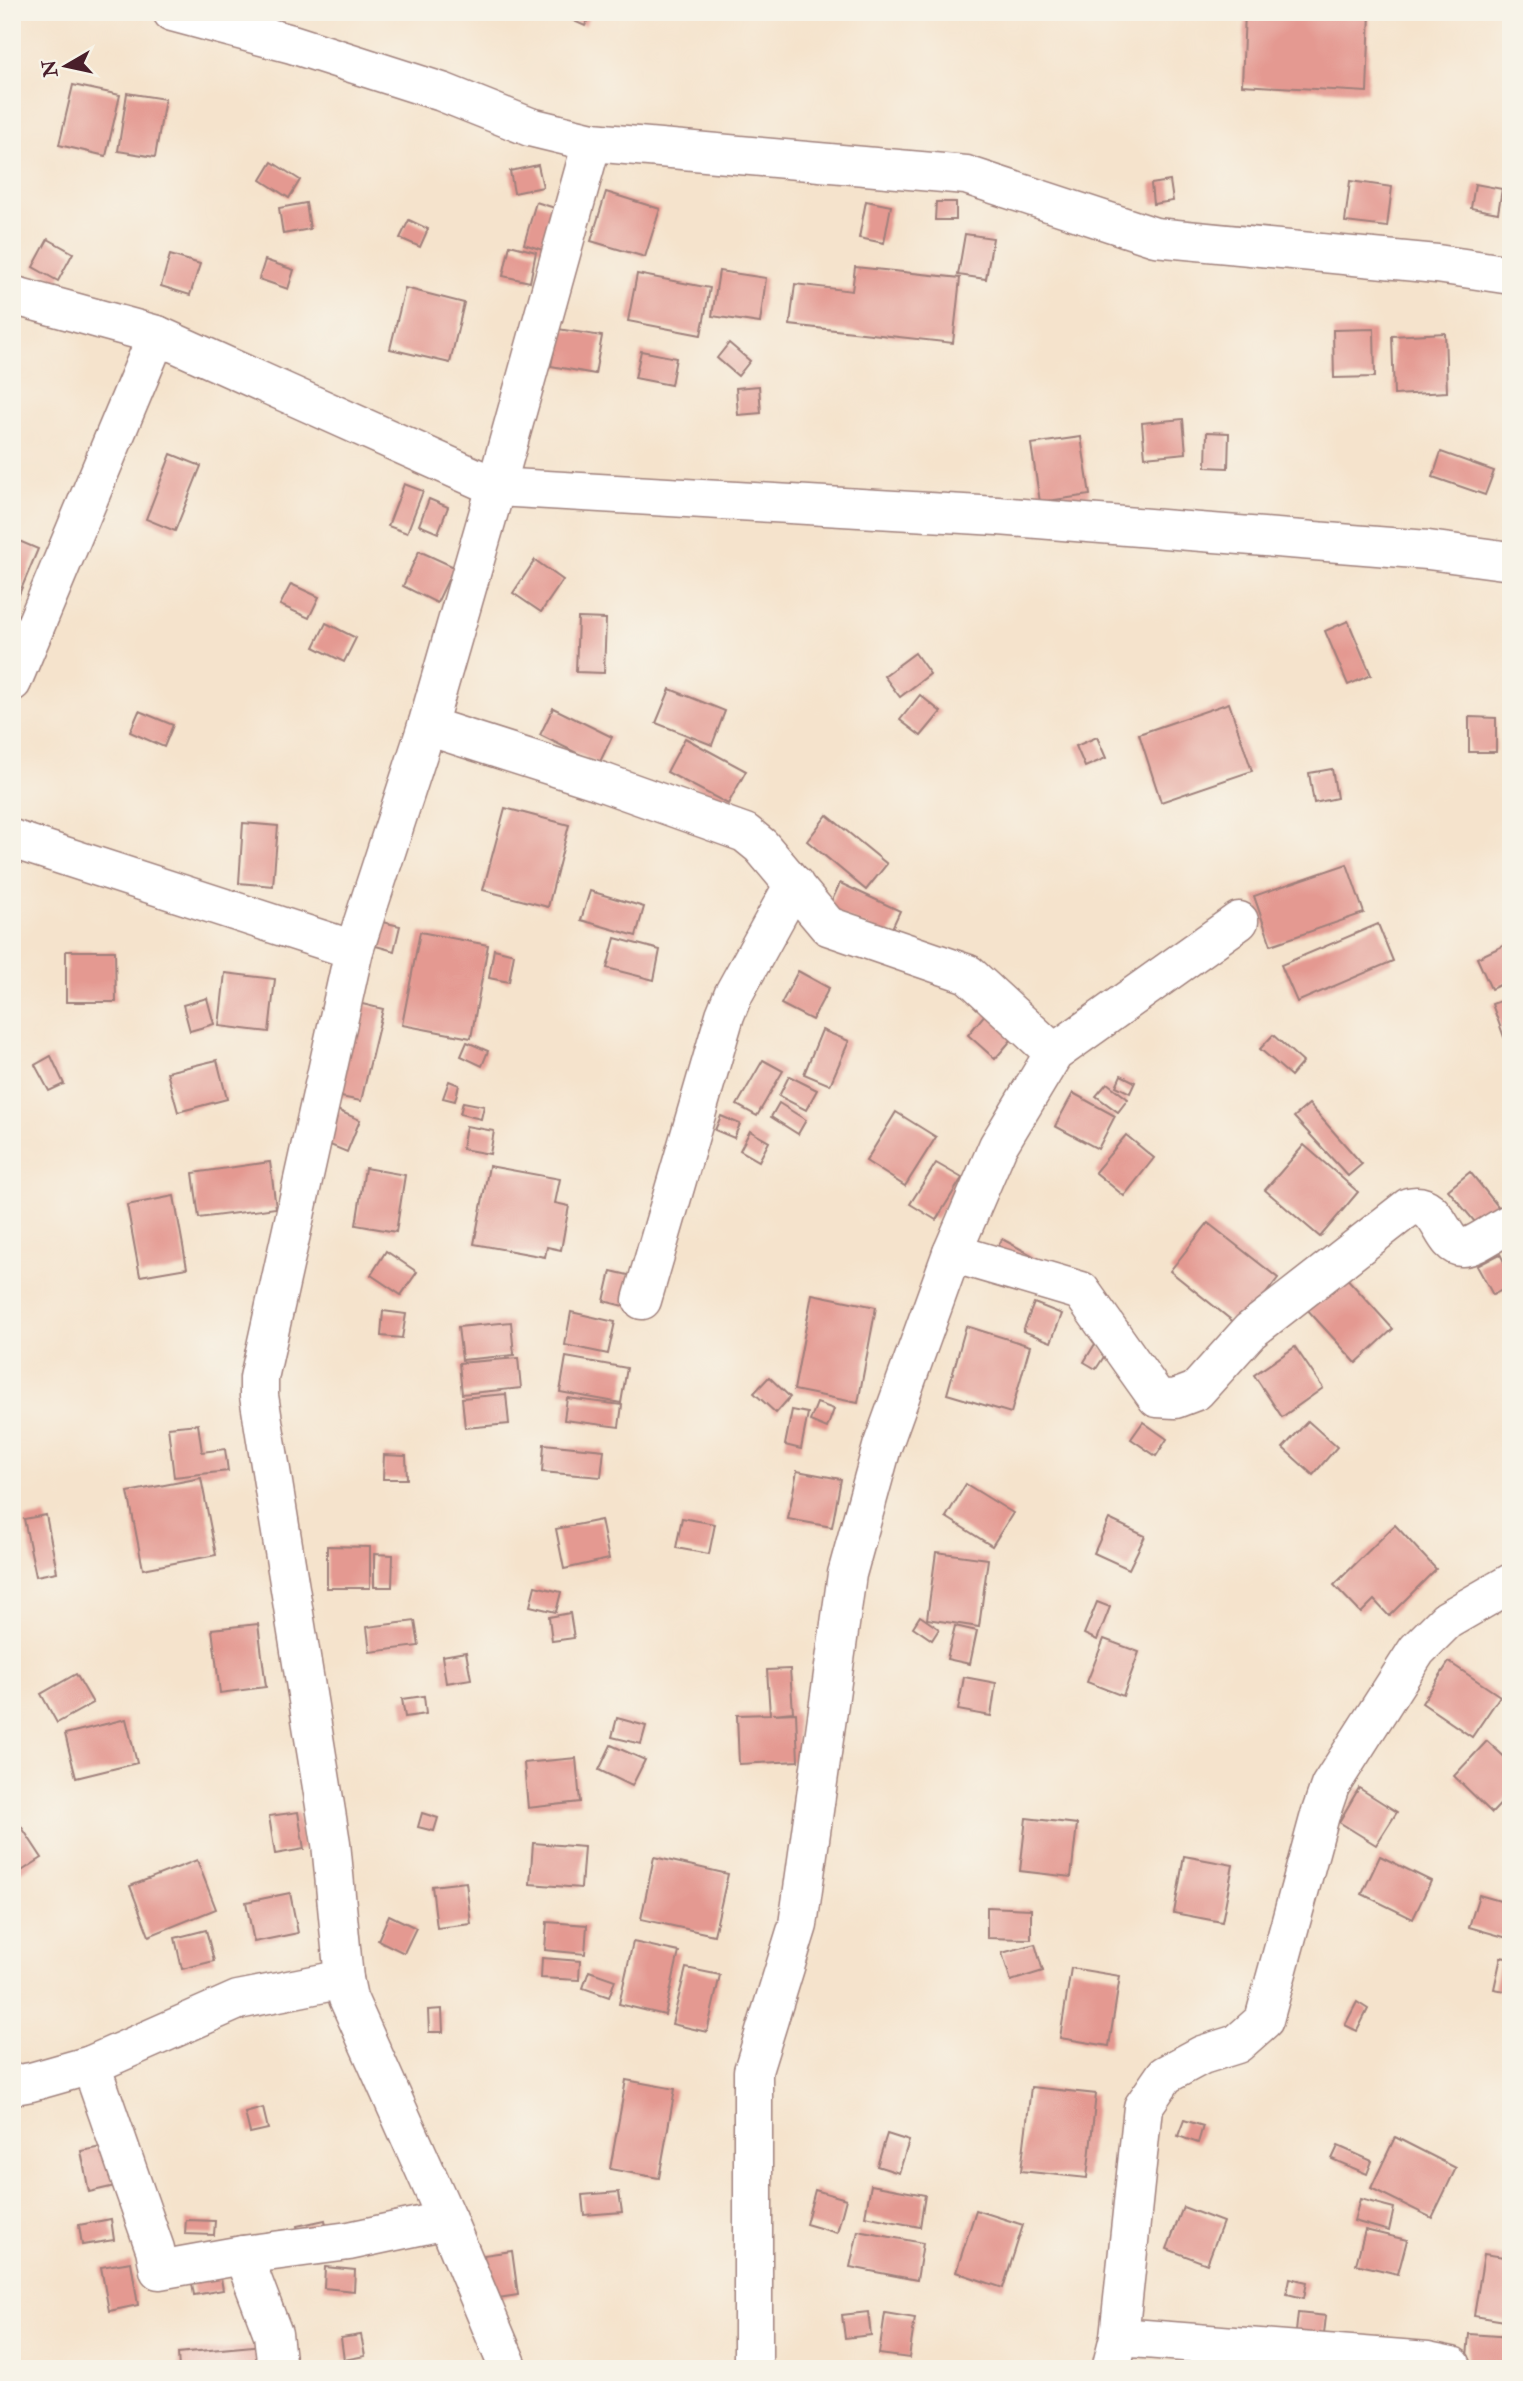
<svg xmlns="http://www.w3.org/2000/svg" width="1523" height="2381" font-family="'IM FELL Double Pica',serif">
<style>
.building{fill:#e49991}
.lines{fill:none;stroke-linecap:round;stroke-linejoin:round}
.minor-casing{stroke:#a0817c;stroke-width:41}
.minor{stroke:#fff;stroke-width:38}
</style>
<rect width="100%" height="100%" fill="#f7f3e8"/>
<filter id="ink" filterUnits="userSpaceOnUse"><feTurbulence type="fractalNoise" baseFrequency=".0143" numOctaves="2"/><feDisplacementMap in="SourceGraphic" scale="14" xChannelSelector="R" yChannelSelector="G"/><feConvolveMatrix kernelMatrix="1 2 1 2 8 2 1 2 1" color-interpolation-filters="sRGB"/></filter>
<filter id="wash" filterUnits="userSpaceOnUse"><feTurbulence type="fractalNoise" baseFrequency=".00686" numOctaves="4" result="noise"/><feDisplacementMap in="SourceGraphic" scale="28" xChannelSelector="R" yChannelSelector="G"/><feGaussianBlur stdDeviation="1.57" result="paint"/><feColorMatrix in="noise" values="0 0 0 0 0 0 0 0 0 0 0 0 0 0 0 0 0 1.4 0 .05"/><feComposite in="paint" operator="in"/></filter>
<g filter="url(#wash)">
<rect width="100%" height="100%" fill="#f5e3cc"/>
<g id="blocks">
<g class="building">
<path d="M554,12H591L585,26Z"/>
<path d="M1245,12H1370L1367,92L1242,85Z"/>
<path d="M73,85L120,95L106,156L59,145Z"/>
<path d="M127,93L165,99L155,157L118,151Z"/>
<path d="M272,162L300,180L289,198L261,180Z"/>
<path d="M538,165L543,187L514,193L510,171Z"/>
<path d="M1170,181L1173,201L1153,204L1151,184Z"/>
<path d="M1350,181L1392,187L1387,227L1345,222Z"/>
<path d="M1475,184L1502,189L1498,213L1471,208Z"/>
<path d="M606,192L660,209L645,257L591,241Z"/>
<path d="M866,201L891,206L884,243L859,238Z"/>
<path d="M536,202L561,210L549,252L524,244Z"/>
<path d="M936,202H956V220H935Z"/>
<path d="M306,203L310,229L283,234L279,208Z"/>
<path d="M409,220L428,229L420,247L400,238Z"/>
<path d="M965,234L993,238L986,279L958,275Z"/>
<path d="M48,239L73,253L58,281L33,267Z"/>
<path d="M510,245L536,252L530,282L503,276Z"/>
<path d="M170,255L200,264L190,295L161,286Z"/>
<path d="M265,260L294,270L288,289L259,279Z"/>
<path d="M855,267L960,278L953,343L790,325L795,284L852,291Z"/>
<path d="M719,271L766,278L760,323L712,316Z"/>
<path d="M637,274L710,288L701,335L628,321Z"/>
<path d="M405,288L464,303L450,363L390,349Z"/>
<path d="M558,329L602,336L595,374L551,366Z"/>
<path d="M1374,329L1375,377L1334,378L1333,330Z"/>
<path d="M1445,333L1447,392L1394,395L1392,336Z"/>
<path d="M729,343L750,361L738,376L717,358Z"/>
<path d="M641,351L676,358L671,385L635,378Z"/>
<path d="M759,386L761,413L738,415L736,388Z"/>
<path d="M1183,419L1186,453L1145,457L1142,423Z"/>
<path d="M1207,432L1229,433L1228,468L1206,467Z"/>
<path d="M1081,437L1090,495L1040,502L1031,444Z"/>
<path d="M1441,452L1494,471L1485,495L1433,477Z"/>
<path d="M171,454L201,466L175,531L146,519Z"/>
<path d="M404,484L423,491L407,533L388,526Z"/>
<path d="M429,499L448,507L438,533L419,525Z"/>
<path d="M12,538L38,549L15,604L12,602Z"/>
<path d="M419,551L454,567L437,603L403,586Z"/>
<path d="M535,560L563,580L541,612L513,593Z"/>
<path d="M291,584L319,597L309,618L280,605Z"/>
<path d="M578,618L606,619L604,673L576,672Z"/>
<path d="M1348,621L1371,675L1348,685L1325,631Z"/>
<path d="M326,623L356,638L344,662L314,647Z"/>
<path d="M915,653L930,674L900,697L884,676Z"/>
<path d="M670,689L725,711L712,745L656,723Z"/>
<path d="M920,695L941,712L921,736L900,720Z"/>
<path d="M1229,703L1252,771L1161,802L1139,734Z"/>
<path d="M553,708L612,737L599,764L540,735Z"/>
<path d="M139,711L173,725L164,747L130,732Z"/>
<path d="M1469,717L1496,718V752H1469Z"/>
<path d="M1097,737L1106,758L1085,767L1076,746Z"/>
<path d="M685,738L746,771L728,804L667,772Z"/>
<path d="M1332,769L1337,798L1314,803L1309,773Z"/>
<path d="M505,808L569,825L548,907L483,890Z"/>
<path d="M827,815L887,864L866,890L807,841Z"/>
<path d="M243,823L278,826L273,886L239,883Z"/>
<path d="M1347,864L1364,913L1271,945L1254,896Z"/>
<path d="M840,883L900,911L888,937L828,909Z"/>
<path d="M590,891L644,907L636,936L581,920Z"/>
<path d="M382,922L400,926L394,951L376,946Z"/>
<path d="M1378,924L1393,961L1297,1002L1281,965Z"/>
<path d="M420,932L488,945L471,1038L402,1025Z"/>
<path d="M615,938L660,950L654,980L607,968Z"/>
<path d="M1511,942V980L1491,989L1477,958Z"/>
<path d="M494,949L514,954L509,982L489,978Z"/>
<path d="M66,951H115L116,1002H66Z"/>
<path d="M798,971L829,988L812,1020L781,1004Z"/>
<path d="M225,973L275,979L269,1032L219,1026Z"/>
<path d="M1511,997V1035L1504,1037L1492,1004Z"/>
<path d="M207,998L214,1024L190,1031L183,1005Z"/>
<path d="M358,1003L383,1009L361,1101L336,1096Z"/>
<path d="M990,1008L1018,1032L995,1059L968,1035Z"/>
<path d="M822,1030L849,1041L830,1085L804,1074Z"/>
<path d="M1273,1035L1303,1062L1291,1076L1260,1049Z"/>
<path d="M467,1042L488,1051L482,1066L461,1056Z"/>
<path d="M51,1056L64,1084L49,1091L35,1065Z"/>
<path d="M217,1060L227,1099L178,1112L167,1072Z"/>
<path d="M763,1060L783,1071L757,1116L737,1105Z"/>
<path d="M1121,1075L1135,1082L1130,1093L1116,1086Z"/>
<path d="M789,1076L817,1090L806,1110L779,1096Z"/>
<path d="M449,1081L459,1085L455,1101L443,1098Z"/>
<path d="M1107,1083L1128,1099L1118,1112L1096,1096Z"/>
<path d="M1073,1093L1115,1116L1098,1149L1055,1126Z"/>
<path d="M463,1102L484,1106L481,1119L460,1114Z"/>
<path d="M779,1103L806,1120L798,1134L771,1117Z"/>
<path d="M1309,1104L1362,1164L1348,1176L1294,1117Z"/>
<path d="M337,1110L360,1120L347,1152L323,1142Z"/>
<path d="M896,1112L936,1137L905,1186L866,1161Z"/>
<path d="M721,1116L740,1124L734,1138L715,1130Z"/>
<path d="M466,1126L494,1131L490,1154L462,1149Z"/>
<path d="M750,1131L769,1142L759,1161L740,1150Z"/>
<path d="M1126,1135L1154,1158L1124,1196L1095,1172Z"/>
<path d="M1304,1145L1358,1192L1320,1237L1265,1190Z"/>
<path d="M270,1162L276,1208L199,1218L193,1173Z"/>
<path d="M936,1163L962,1178L936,1220L910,1204Z"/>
<path d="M489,1166L560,1179L555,1203L569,1206L561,1250L547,1247L545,1257L474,1244Z"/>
<path d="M365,1168L405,1175L396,1232L356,1225Z"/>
<path d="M1470,1172L1501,1210L1480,1228L1448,1190Z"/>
<path d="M174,1196L187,1268L140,1276L127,1205Z"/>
<path d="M1208,1223L1278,1278L1240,1327L1170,1271Z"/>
<path d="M1002,1239L1039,1259L994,1254Z"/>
<path d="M386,1251L417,1272L401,1295L371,1275Z"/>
<path d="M1500,1254L1511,1275V1285L1493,1295L1477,1266Z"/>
<path d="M611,1271L641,1278L635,1309L604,1301Z"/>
<path d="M1343,1274L1393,1329L1356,1363L1306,1308Z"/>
<path d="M812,1294L876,1307L858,1403L794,1390Z"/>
<path d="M1034,1303L1062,1314L1051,1342L1023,1331Z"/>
<path d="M383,1311L406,1314L402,1338L381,1336Z"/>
<path d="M571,1312L615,1322L608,1354L565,1345Z"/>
<path d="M511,1322L514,1355L462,1360L458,1327Z"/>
<path d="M966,1326L1030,1346L1011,1413L947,1394Z"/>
<path d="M1095,1344L1107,1352L1096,1369L1084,1362Z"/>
<path d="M1295,1347L1323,1388L1282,1417L1254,1375Z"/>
<path d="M566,1357L627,1368L621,1403L560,1392Z"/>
<path d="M518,1358L521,1388L462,1394L459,1363Z"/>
<path d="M769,1377L790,1397L776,1413L754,1393Z"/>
<path d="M506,1394L509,1424L465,1428L462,1398Z"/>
<path d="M567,1398L622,1405L619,1427L564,1420Z"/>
<path d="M817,1403L834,1409L827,1428L810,1421Z"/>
<path d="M792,1410L808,1413L801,1449L785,1445Z"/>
<path d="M1308,1421L1337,1447L1313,1475L1283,1448Z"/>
<path d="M1143,1422L1167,1439L1156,1456L1131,1439Z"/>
<path d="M198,1424L202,1452L225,1449L228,1471L174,1477L168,1427Z"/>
<path d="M544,1444L604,1450L601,1477L542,1472Z"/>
<path d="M384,1455L406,1456L407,1479H383Z"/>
<path d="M797,1471L841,1479L832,1527L788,1519Z"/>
<path d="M201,1478L216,1555L143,1569L128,1492Z"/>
<path d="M966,1484L1013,1513L992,1546L946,1517Z"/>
<path d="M46,1515L57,1572L36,1576L24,1519Z"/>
<path d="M682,1518L715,1524L709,1554L676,1548Z"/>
<path d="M1109,1519L1145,1536L1129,1569L1094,1553Z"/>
<path d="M601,1520L609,1559L564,1569L556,1529Z"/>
<path d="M1395,1525L1436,1569L1389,1616L1374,1600L1361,1613L1334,1585Z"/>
<path d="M327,1546L370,1547V1588H327Z"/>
<path d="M936,1552L988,1559L979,1627L927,1619Z"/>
<path d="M374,1554L393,1555L392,1587H374Z"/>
<path d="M535,1586L561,1592L556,1612L530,1606Z"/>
<path d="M1097,1602L1110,1607L1097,1640L1084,1634Z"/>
<path d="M570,1613L574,1638L552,1641L549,1617Z"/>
<path d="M920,1616L939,1629L932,1640L913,1627Z"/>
<path d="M415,1621L419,1646L370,1652L367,1627Z"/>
<path d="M258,1624L266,1687L220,1693L212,1629Z"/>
<path d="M955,1626L977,1631L970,1664L947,1659Z"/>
<path d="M1104,1639L1139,1652L1123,1696L1087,1682Z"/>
<path d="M466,1652L471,1679L446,1683L442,1656Z"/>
<path d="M1449,1662L1500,1696L1472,1737L1422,1703Z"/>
<path d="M790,1669L793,1712L773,1714L796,1713L798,1761L739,1764L737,1715L770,1714L767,1670Z"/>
<path d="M76,1674L93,1703L57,1723L41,1694Z"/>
<path d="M964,1677L996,1683L991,1716L958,1710Z"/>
<path d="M424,1696L426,1714L405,1717L402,1699Z"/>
<path d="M617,1718L646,1726L641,1744L612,1737Z"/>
<path d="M126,1719L137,1763L76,1778L65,1734Z"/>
<path d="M1487,1741L1511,1763V1793L1492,1813L1454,1776Z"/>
<path d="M611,1745L645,1760L632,1786L599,1770Z"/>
<path d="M576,1758L580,1802L528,1808L524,1763Z"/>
<path d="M1359,1788L1397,1812L1376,1845L1339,1822Z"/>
<path d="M298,1812L304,1849L275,1854L269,1816Z"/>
<path d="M422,1813L438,1818L434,1831L418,1827Z"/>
<path d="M15,1817L42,1858L12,1877V1819Z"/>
<path d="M1026,1818L1077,1824L1071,1877L1020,1871Z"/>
<path d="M533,1843L584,1847L581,1888L530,1884Z"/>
<path d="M1184,1856L1233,1865L1222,1922L1174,1913Z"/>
<path d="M1380,1856L1431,1881L1413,1919L1362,1894Z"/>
<path d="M654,1857L728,1874L714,1935L641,1919Z"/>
<path d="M197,1860L216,1909L149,1936L130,1886Z"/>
<path d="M466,1882L471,1924L437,1928L432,1886Z"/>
<path d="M290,1893L298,1933L254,1942L246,1902Z"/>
<path d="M1479,1895L1511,1904V1939L1469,1927Z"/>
<path d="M987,1907L1031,1909V1939L987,1938Z"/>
<path d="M389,1915L416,1928L404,1953L378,1940Z"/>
<path d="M547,1922L587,1925L585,1954L545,1950Z"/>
<path d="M206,1930L214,1961L182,1969L175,1938Z"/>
<path d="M633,1942L679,1952L665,2015L619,2004Z"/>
<path d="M1035,1944L1043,1971L1011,1981L1002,1953Z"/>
<path d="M1501,1957L1511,1959V1992L1494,1989Z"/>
<path d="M542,1958L580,1961L579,1980L541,1978Z"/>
<path d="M686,1968L720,1975L707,2032L672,2024Z"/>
<path d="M1071,1968L1120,1976L1109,2046L1060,2038Z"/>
<path d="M589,1971L615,1980L609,1997L583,1988Z"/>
<path d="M1357,2002L1368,2009L1357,2031L1345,2025Z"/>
<path d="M442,2009L443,2032H429L428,2010Z"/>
<path d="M626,2080L675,2089L659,2178L610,2169Z"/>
<path d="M1031,2087L1096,2094L1087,2178L1021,2171Z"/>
<path d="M263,2108L268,2129L250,2133L245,2113Z"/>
<path d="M1184,2120L1203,2126L1198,2143L1178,2136Z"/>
<path d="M887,2134L909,2141L899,2173L877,2166Z"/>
<path d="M1395,2137L1456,2168L1432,2218L1371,2188Z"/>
<path d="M107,2146L115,2186L89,2192L81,2151Z"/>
<path d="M1338,2146L1372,2161L1367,2174L1332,2159Z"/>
<path d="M871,2185L925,2195L920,2227L865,2216Z"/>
<path d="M815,2190L846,2199L837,2233L806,2224Z"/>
<path d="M619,2192L622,2212L584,2215L582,2195Z"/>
<path d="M1360,2199L1394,2208L1389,2231L1354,2221Z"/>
<path d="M1183,2207L1223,2222L1207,2264L1167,2249Z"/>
<path d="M976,2210L1023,2225L1003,2288L956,2272Z"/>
<path d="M111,2219L114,2240L82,2245L79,2225Z"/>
<path d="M186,2220L215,2221L214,2235L185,2234Z"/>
<path d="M325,2220L328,2237L301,2243L297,2226Z"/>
<path d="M1365,2230L1407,2240L1398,2274L1356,2264Z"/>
<path d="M858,2231L923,2243L917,2280L850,2267Z"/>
<path d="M512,2251L518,2295L491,2299L484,2255Z"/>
<path d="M1484,2254L1511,2258V2322L1474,2316Z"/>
<path d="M131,2262L138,2305L109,2311L101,2267Z"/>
<path d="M325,2267L355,2270L354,2291L324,2288Z"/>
<path d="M220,2273L223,2290L194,2295L191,2278Z"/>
<path d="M1290,2278L1307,2282L1304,2298L1287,2294Z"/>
<path d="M868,2312L871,2335L845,2338L842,2315Z"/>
<path d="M885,2313L915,2318L909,2358L879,2354Z"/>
<path d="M1298,2313L1326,2316L1323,2343L1295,2341Z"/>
<path d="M1469,2334L1511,2337L1509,2369H1466Z"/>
<path d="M361,2335L365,2356L344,2360L341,2338Z"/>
<path d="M265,2345L267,2369H179L178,2353Z"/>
</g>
</g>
</g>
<g filter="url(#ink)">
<use href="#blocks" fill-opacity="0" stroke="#a0817c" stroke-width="2"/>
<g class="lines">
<defs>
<g id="minor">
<path d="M172,12L292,44L442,92L530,127L592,142L966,175L1155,237L1437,264L1511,275"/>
<path d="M12,295L157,335L496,487L998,516L1428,550L1511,561"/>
<path d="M12,682L157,335"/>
<path d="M427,726L599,781L745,833L761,846L828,926L968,974L1054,1053"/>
<path d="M12,839L354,950"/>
<path d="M952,1253L1081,1291L1157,1398L1175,1399L1196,1391L1250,1331L1409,1207C1441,1199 1440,1246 1462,1247C1474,1248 1499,1228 1511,1223"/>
<path d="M642,1300L725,1015L733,995L794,884"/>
<path d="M91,2065L155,2249L159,2270L243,2255L349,2241L447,2220"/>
<path d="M12,2082L20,2084L31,2082L91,2065L238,2000L344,1979"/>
<path d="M243,2255L273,2334L277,2369"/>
<path d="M1119,2337L1428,2361L1452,2366L1453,2369"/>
<path d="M509,2369L447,2220L348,1998L344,1979L331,1843L259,1396V1378L354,950L427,726L496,487L592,142"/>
<path d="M753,2369V2071L798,1925L847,1574L882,1447L952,1253L998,1146L1054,1053L1239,921"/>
<path d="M1111,2369L1119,2337L1143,2107L1165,2075L1202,2055L1237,2044L1264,2020L1320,1815L1330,1786L1417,1650L1447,1620L1511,1583"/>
</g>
</defs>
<use href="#minor" class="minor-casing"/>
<use href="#minor" class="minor"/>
</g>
</g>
<rect width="1523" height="2381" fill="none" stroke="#f7f3e8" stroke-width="42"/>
<g transform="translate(66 66) rotate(261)" stroke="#f7f3e8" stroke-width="5" paint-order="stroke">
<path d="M0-5L12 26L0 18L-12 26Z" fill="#4a1f2b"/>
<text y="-10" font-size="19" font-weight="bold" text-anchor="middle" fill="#4a1f2b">N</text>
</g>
</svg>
